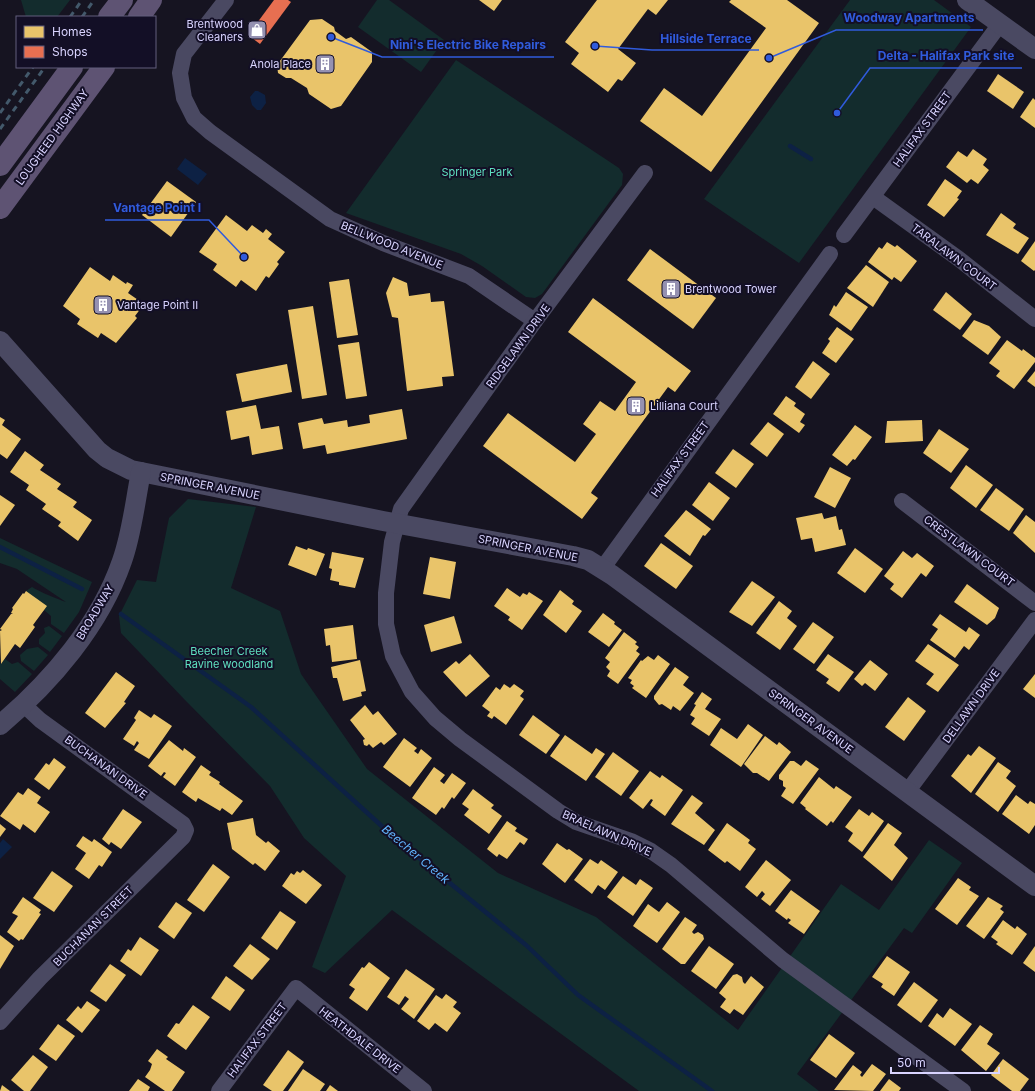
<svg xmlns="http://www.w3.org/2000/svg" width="1035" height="1091" font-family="Inter,sans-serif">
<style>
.green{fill:#132c2d}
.water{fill:#0d2144}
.homes{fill:#e9c46a}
.shops{fill:#e76f51}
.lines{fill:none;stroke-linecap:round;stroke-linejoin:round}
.stream{stroke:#0d2144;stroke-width:4.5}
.minor{stroke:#4a4962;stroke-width:16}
.tertiary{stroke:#4a4962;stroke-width:20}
.primary{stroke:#5e5373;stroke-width:22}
.rail{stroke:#43596b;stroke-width:3;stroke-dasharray:6 5;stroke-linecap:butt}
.labels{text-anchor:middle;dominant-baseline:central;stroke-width:4;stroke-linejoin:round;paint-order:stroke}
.poi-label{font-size:11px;fill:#d9d4ff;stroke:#130f26;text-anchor:start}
.street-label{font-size:11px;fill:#d9d4ff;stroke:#130f26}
.park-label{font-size:11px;fill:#5fe0c0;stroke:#130f26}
.water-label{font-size:12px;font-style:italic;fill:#62b6ff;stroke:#130f26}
.leader{fill:none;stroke:#305bdc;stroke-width:1.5}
.callout-dot{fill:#305bdc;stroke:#130f26;stroke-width:1.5}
.callout-label{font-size:12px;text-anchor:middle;font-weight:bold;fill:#305bdc;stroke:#130f26;stroke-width:4;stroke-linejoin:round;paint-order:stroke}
</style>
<rect width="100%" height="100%" fill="#161421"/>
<g class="green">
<path d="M21,0H70L57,17H26Z"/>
<path d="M377,0H389L444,40L421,72L358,27Z"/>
<path d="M850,0H934L971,27L799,263L704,199Z"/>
<path d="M456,60L619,168L623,174L622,185L542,294L535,298L526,297L482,266L461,254L346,213Z"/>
<path d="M188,499L256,507L231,588L280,611L301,674L367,769L498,873L596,917L738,1030L841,884L879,910L929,840L962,863L912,933L904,928L797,1074L819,1091H639L392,910L325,973L312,967L346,876L304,838L270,786L185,700L121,633L119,616L137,580L156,582L169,518Z"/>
<path d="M0,538L92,582L79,612L64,633L51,624V616L44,610L46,606L26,591L32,587C40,592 57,599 66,602L17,569L0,563Z"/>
<path d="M49,626L62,636L50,652L39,644V639L45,633L44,628Z"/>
<path d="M38,647L48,655L34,671L21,661L20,655L27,649Z"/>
<path d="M5,659L12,664L18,662L32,674L15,692L0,679V663L1,664Z"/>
</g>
<g class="water">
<path d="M255,91H258L265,95L266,103L261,110H257L252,105L250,97Z"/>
<path d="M185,158L207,174L198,185L177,169Z"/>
<path d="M3,839L12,847L0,859V843Z"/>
</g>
<g class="homes">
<path d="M479,0H502L494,11Z"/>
<path d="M597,0H668L656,15L648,9L618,49L636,63L622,81L618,79L608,92L571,64L579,53L565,42Z"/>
<path d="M731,0H787L819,23L711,172L640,121L664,88L702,116L766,28L729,2Z"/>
<path d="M322,19L334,27L335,31L346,39L351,37L372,52V62L341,106L331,109L309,94L307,88L291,78H286L278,73L277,65L310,20Z"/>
<path d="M998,74L1024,92L1013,109L987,91Z"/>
<path d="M1033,98L1035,100V128L1020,117Z"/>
<path d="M973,149L987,159L983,165L989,170L978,184L971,179L967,183L946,167L958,151L967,157Z"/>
<path d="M945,179L962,191L957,198L959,199L944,217L927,205Z"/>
<path d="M167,181L196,202L171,237L142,215Z"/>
<path d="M1001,213L1016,224L1013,228L1029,238L1018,254L986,235Z"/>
<path d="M226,215L247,231L252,225L263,233L266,229L272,234L268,239L285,252L277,262L279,264L269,278L266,276L256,291L241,280L236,287L213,270L217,264L199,252Z"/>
<path d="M1035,241V270L1034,271L1021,261Z"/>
<path d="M887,242L895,247L897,245L917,261L901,282L894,277L892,280L868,262L879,247L882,249Z"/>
<path d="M650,249L716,298L693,329L627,280Z"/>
<path d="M866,265L889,282L873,307L847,288Z"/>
<path d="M90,267L110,281L113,275L126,284L127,282L133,285L128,293L144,304L135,316L137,318L116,343L101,333L98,338L77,324L80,319L63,306Z"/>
<path d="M393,277L407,283L409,296L430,293L431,302L444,301L454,376L442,377L443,386L407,391L398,318L392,317L386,293Z"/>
<path d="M349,279L358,335L337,338L329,282Z"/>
<path d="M846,292L868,307L851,331L829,315L834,305L836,307Z"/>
<path d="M946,292L972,314L960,330L933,310Z"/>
<path d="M593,298L691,371L675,392L668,387L592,491L591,493L598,498L582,519L483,446L508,413L575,462L596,434L583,424L600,401L615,411L636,382L568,332Z"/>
<path d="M313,306L327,395L302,399L288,310Z"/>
<path d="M974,320L989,326L1001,337L988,355L962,336Z"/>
<path d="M837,327L854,339L836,363L822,353L830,341L828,339Z"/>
<path d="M1007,340L1022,351L1023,349L1035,358V362L1014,389L996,376L1000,371L989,363Z"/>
<path d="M359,342L367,396L346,399L338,345Z"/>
<path d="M813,361L830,374L811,399L795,387Z"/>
<path d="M287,364L292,392L242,402L236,374Z"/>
<path d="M1035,371V387L1027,381Z"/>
<path d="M786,396L796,403L794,406L805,414L800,422L805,425L799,433L773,414Z"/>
<path d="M256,405L261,429L279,426L283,449L252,455L249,436L231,440L226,411Z"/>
<path d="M402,409L407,439L327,454L325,445L303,449L298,423L322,418L324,424L347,420L348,427L370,423L369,415Z"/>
<path d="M0,417L5,420L2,425L21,439L7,459L0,454Z"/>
<path d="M922,420L923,441L885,443L887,421Z"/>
<path d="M768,422L784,434L767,457L750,444Z"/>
<path d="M855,425L872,437L855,460L853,459L847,466L832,455Z"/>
<path d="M939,429L969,449L951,473L923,453Z"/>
<path d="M733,449L754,464L736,488L715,473Z"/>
<path d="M25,451L44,465L40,470L61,484L57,489L77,502L73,507L92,520L78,541L58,526L61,522L42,509L46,504L26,490L29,485L10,472Z"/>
<path d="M966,465L993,485L976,508L950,488Z"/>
<path d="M830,467L851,478L835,508L814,497Z"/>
<path d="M709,482L730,498L713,521L692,505Z"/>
<path d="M996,488L1024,509L1009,531L980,510Z"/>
<path d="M0,495L15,505L0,526Z"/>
<path d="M686,510L711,529L705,536L703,535L690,556L664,536Z"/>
<path d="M822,513L824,519L836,516L839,530L842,529L846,545L815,552L812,538L801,540L796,518Z"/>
<path d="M1026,515L1035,522V553L1013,533Z"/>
<path d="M661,543L693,566L676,589L644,566Z"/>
<path d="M296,546L307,550L308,548L325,554L316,576L288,565Z"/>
<path d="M855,548L883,569L865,593L837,573Z"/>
<path d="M903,551L912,558L917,553L934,566L926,577L921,573L902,598L890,589L894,584L884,576Z"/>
<path d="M332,552L364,558L355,588L339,585V582L330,580L332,569L329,568Z"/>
<path d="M430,557L456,562L450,599L423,594Z"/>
<path d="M752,581L775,597L752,626L729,612Z"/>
<path d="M967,584L999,608L995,618L987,625L954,602Z"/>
<path d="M507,588L520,597L523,593L527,595L529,592L543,601L522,630L508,620L510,617L494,606Z"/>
<path d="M560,590L574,601L572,604L582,611L566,633L543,615Z"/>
<path d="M26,591L47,606L33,625L35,627L20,648L15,644L1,664L0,631L2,630L0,629L11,614H13L11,613L13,609L12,608L23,593L24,594Z"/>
<path d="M779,601L792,611L787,618L797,626L780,650L756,633Z"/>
<path d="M603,613L615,622L614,624L622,630L609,647L588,632Z"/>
<path d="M940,614L966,632L969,627L980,635L969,650L964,646L955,658L930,640L938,629L932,625Z"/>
<path d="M454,616L462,643L431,652L424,625Z"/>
<path d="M813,622L834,637L814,664L793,649Z"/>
<path d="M353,625L357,659L332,662L330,645L326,646L324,629Z"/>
<path d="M624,632L637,642L635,644L639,647L636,651L640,654L618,684L607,676L610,671L606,667L610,662L605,658Z"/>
<path d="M928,644L959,665L938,692L926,684L934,674L915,661Z"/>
<path d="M470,654L490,676L466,697L443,672L456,661L459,664Z"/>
<path d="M828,654L854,672L839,692L826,683L829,679L816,670Z"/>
<path d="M658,655L670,664L646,698L632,688L634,686L630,683L632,680L628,678L641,660L642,661L648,656L654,660Z"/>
<path d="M360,660L366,691L361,692L362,696L343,701L337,678H333L331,667Z"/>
<path d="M870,660L888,674L875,691L865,683L862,686L854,679Z"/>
<path d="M675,667L689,677L683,685L694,693L680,711L673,706L671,710L662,704L659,705L654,699V696Z"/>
<path d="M116,672L135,686L124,702L126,703L105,728L85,713Z"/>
<path d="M1035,674V698L1023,689Z"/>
<path d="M504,684L510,688L514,684L524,691L520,696L524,699L506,725L494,716L492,719L487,716L490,712L482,706L496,687L500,690Z"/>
<path d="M702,692L712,699L705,709L721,719L709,736L691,724L695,718L690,715L696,705L694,704Z"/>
<path d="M908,697L926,711L904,741L885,727Z"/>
<path d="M365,705L373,715L378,711L397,734L384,745L381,742L373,748L369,744L367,746L364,745L363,740L365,739L350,720Z"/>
<path d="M139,710L151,718L154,714L172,726L149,759L134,750L139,743L137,741L134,746L123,739L136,720L134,718Z"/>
<path d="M533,715L560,735L546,754L519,735Z"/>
<path d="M748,724L763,735L741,767L710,745L721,728L737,739Z"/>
<path d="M565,735L592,754L596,748L605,754L586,781L550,756Z"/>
<path d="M765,736L777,745L779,742L791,752L769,781L757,773H753L744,764Z"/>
<path d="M404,738L417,748L414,751L418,754L421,749L432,758L410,787L383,767Z"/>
<path d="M169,740L183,751L184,748L196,757L175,786L163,777L166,773L164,772L161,776L148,766Z"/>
<path d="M979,746L996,758L971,793L951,776L968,754L971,756Z"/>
<path d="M613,752L639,771L621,796L595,777Z"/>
<path d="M54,758L66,767L49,790L34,779L46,763L49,765Z"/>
<path d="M806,760L819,769L793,804L781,796L786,788L783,786V781L779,779V775L790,761H794L801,766Z"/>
<path d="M998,762L1011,771L1006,778L1016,786L998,812L975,794Z"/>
<path d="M201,765L211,772L209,775L220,782L219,784L243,801L232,815L222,808L220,811L198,798L196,802L182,792Z"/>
<path d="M434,767L445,775L440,781L444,784L452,773L466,783L454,799L452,797L444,809L442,807L436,815L412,798Z"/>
<path d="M650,771L660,778L662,775L683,790L665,816L650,805L653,800L651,799L643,809L629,798Z"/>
<path d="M819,777L834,789L836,786L852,797L833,823L831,821L827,826L805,809L806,808L800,803Z"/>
<path d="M28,788L41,797L37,803L50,812L35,833L23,824L20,830L0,816L18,792L23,795Z"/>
<path d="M473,789L494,805L491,808L502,816L489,834L464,815L469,809L462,804Z"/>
<path d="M692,795L703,803L695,813L715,830L704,845L671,824Z"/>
<path d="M1016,795L1028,804L1030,801L1035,804V825L1029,834L1002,814Z"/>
<path d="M123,809L142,822L121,849L111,842L109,845L102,839Z"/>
<path d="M859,809L869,816L872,812L884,821L862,852L848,841L853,833L845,827Z"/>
<path d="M253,818L256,835L266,843L268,841L280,851L265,871L255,863L253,865L232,849L227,823Z"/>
<path d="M507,821L517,828L515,831L528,839L524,845L520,842L507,859L499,854L497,857L487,849Z"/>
<path d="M727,823L750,840L748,843L756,849L740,871L727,861L725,863L708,850Z"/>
<path d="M888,823L902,833L894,845L908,858L892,881L863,857Z"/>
<path d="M0,824L6,829L0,837Z"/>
<path d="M83,836L92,842L94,839L112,852L102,867L99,865L89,879L75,869L86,853L76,846Z"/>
<path d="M557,843L567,850L569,849L583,859L565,883L542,864Z"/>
<path d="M590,859L598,864L601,860L618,872L605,890L598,885L592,894L574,880Z"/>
<path d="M766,860L791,880L770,906L761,899L765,894L762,891L757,897L745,887Z"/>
<path d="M213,864L230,877L204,912L187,900Z"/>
<path d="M303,870L322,885L306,904L282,886L291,873L294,875L297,871L300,873Z"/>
<path d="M52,871L73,886L54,912L33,898Z"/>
<path d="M623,876L636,885L640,879L653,888L633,916L607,897Z"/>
<path d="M958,878L971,887L969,890L979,896L957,925L935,909Z"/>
<path d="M791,890L820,911L804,934L788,923L791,920L788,918L787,920L775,911Z"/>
<path d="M23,897L41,910L39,913L41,914L23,940L21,939L19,941L7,932L18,916L12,913Z"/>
<path d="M988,897L1003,906L1000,909L1004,912L984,939L966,926Z"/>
<path d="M176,902L192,913L174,939L158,927Z"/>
<path d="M667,902L680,912L657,943L633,926L648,904L659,912Z"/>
<path d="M280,911L296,922L277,950L261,938Z"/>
<path d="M685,917L697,925L692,932L694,934L698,932L703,935L704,939L685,964H681L662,949Z"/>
<path d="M1003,920L1015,929L1017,926L1027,934L1012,955L996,944L998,942L991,937Z"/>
<path d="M0,935L14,946L0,969Z"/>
<path d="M140,937L159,950L141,976L120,961L128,949L131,951Z"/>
<path d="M250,944L270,959L252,980L233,966Z"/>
<path d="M709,946L734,964L716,989L691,971Z"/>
<path d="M1035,946V972L1023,963Z"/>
<path d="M887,956L910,972L894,996L881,987L883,984L872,977Z"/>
<path d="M369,962L390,978L367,1011L349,998L355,989L349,985L362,967L364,968Z"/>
<path d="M110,964L126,975L106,1002L90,991Z"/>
<path d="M406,969L435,989L414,1019L401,1009L409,999L405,996L399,1005L387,997Z"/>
<path d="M737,974L742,977L743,982L745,984L751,976L764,987L743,1015L734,1009L730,1014L720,1007L726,999L719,993L733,975Z"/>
<path d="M226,976L245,990L230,1011L211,998Z"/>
<path d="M914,982L938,1000L921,1023L897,1005Z"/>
<path d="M446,994L457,1002L453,1007L461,1013L447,1032L435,1023L429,1030L417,1021L436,995L442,999Z"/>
<path d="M87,1001L100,1010L82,1033L66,1020L78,1006L81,1009Z"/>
<path d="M193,1005L210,1017L186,1050L167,1036L176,1023L179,1024Z"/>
<path d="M950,1008L972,1024L955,1046L928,1026L937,1013L943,1018Z"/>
<path d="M58,1024L75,1036L56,1061L39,1049Z"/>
<path d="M980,1025L993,1034L987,1044L1000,1053L986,1071L961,1050Z"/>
<path d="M829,1034L855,1053L836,1078L810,1060Z"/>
<path d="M157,1049L168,1057L166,1059L185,1072L172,1091H165L145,1077L150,1070L152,1064L148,1061Z"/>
<path d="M288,1050L304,1062L283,1091H272L263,1085Z"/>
<path d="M33,1055L48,1067L30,1091H24L11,1080Z"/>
<path d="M1003,1059L1029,1079L1020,1091H1012L991,1075Z"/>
<path d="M872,1064L886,1074L873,1091L834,1090L853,1065L862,1072L860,1075L862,1077Z"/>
<path d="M303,1069L325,1084L320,1091H288Z"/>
<path d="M138,1079L150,1087L148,1091H129Z"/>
<path d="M889,1079L901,1088L899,1091H880Z"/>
<path d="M2,1085L10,1091H0Z"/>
<path d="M330,1085L338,1091H326Z"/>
</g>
<path class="shops" d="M274,0H288L291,2L260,44L248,35Z"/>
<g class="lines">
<g class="stream">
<path d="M790,146L811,159"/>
<path d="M0,547L82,589"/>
<path d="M121,614L251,707L397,840L526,945L578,995L712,1091"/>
</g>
<g class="minor">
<path d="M226,0L184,54L180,73L184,98L194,118L210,132L330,219L383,243L469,276L535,321"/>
<path d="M645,173L535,321L401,509L392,542L386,593V624L393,656L412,692L435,718L460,739L558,811L576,822L631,841L651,851L671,865L783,960L963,1091"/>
<path d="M873,197L959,259L1035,319"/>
<path d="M844,235L1000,24"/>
<path d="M902,501L1035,603"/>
<path d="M602,569L830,254"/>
<path d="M907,792L1035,620"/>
<path d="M0,1022L40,978L183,837L186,830L183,824L40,720L24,705"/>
<path d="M219,1091L296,988L424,1091"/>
</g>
<g class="tertiary">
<path d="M967,0L1035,49"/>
<path d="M0,341L97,450L107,458L131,470L383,521L573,556L588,560L612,575L1035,886"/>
<path d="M0,725C51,682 100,625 122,561C132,533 135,502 141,472"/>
</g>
<g class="primary">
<path d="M109,17L122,0"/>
<path d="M139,17L151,0"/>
<path d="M0,165L72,67"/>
<path d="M0,208L104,67"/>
</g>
<g class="rail">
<path d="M70,17L82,0"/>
<path d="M82,17L94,0"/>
<path d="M0,113L33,67"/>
<path d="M0,129L45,67"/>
</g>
</g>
<defs>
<symbol id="shop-square" viewBox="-11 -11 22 22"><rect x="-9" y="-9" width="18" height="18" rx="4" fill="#9591b1" stroke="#130f26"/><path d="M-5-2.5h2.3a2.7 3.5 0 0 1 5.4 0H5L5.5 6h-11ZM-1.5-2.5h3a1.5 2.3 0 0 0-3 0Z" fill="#fff"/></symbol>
<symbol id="building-square" viewBox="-11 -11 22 22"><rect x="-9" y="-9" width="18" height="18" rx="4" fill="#9591b1" stroke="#130f26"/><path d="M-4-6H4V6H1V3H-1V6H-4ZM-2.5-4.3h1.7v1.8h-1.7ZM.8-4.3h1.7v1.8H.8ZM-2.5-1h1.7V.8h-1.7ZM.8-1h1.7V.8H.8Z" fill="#fff"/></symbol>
</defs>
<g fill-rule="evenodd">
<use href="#shop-square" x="246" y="19" width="22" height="22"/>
<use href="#building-square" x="314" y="53" width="22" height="22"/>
<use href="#building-square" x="660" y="278" width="22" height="22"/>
<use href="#building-square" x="92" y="294" width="22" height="22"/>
<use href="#building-square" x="625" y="395" width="22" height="22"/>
</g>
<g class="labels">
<g class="poi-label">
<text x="243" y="24" text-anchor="end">Brentwood<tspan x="243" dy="13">Cleaners</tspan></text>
<text x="311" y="64" text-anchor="end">Anola Place</text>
<text x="685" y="289">Brentwood Tower</text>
<text x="117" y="305">Vantage Point II</text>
<text x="650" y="406">Lilliana Court</text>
</g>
<g class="street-label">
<text transform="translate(922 129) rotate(-54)">HALIFAX STREET</text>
<text transform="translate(52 137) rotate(-54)">LOUGHEED HIGHWAY</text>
<text transform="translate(392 245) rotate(22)">BELLWOOD AVENUE</text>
<text transform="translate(954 257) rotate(37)">TARALAWN COURT</text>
<text transform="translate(518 346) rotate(-54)">RIDGELAWN DRIVE</text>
<text transform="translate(680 459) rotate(-54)">HALIFAX STREET</text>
<text transform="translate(210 486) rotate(11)">SPRINGER AVENUE</text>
<text transform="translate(528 548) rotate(11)">SPRINGER AVENUE</text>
<text transform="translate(969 551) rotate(37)">CRESTLAWN COURT</text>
<text transform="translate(95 612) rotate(-59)">BROADWAY</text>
<text transform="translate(971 706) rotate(-54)">DELLAWN DRIVE</text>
<text transform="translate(811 721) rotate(36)">SPRINGER AVENUE</text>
<text transform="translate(106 767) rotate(36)">BUCHANAN DRIVE</text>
<text transform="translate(607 833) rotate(24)">BRAELAWN DRIVE</text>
<text transform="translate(93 926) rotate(-45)">BUCHANAN STREET</text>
<text transform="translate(257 1040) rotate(-53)">HALIFAX STREET</text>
<text transform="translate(360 1040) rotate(38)">HEATHDALE DRIVE</text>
</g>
<g class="park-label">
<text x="477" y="172">Springer Park</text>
<text x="229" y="651">Beecher Creek<tspan x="229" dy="13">Ravine woodland</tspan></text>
</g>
<g class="water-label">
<text transform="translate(416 854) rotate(40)">Beecher Creek</text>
</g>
</g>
<path class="leader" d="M769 58L836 30H983M595 46L652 50H759M331 37L382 57H554M837 113L870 68H1022M244 257L209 220H105"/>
<g class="callout-dot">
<circle cx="769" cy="58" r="4"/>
<circle cx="595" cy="46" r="4"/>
<circle cx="331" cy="37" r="4"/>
<circle cx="837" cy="113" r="4"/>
<circle cx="244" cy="257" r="4"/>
</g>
<g class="callout-label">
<text x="909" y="22">Woodway Apartments</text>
<text x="706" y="43">Hillside Terrace</text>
<text x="468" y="49">Nini's Electric Bike Repairs</text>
<text x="946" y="60">Delta - Halifax Park site</text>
<text x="157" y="212">Vantage Point I</text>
</g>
<rect x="16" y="16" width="140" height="52" fill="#130f26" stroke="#625e7d"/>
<rect x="24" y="26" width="20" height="12" fill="#e9c46a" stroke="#625e7d"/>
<text x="52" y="36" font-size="12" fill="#d9d4ff">Homes</text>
<rect x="24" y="46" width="20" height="12" fill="#e76f51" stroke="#625e7d"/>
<text x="52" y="56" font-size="12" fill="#d9d4ff">Shops</text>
<path d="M891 1067v6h108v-6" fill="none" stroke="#d9d4ff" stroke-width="2"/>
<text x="897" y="1067" font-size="12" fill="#d9d4ff" stroke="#130f26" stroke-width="3" paint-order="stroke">50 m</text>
</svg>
